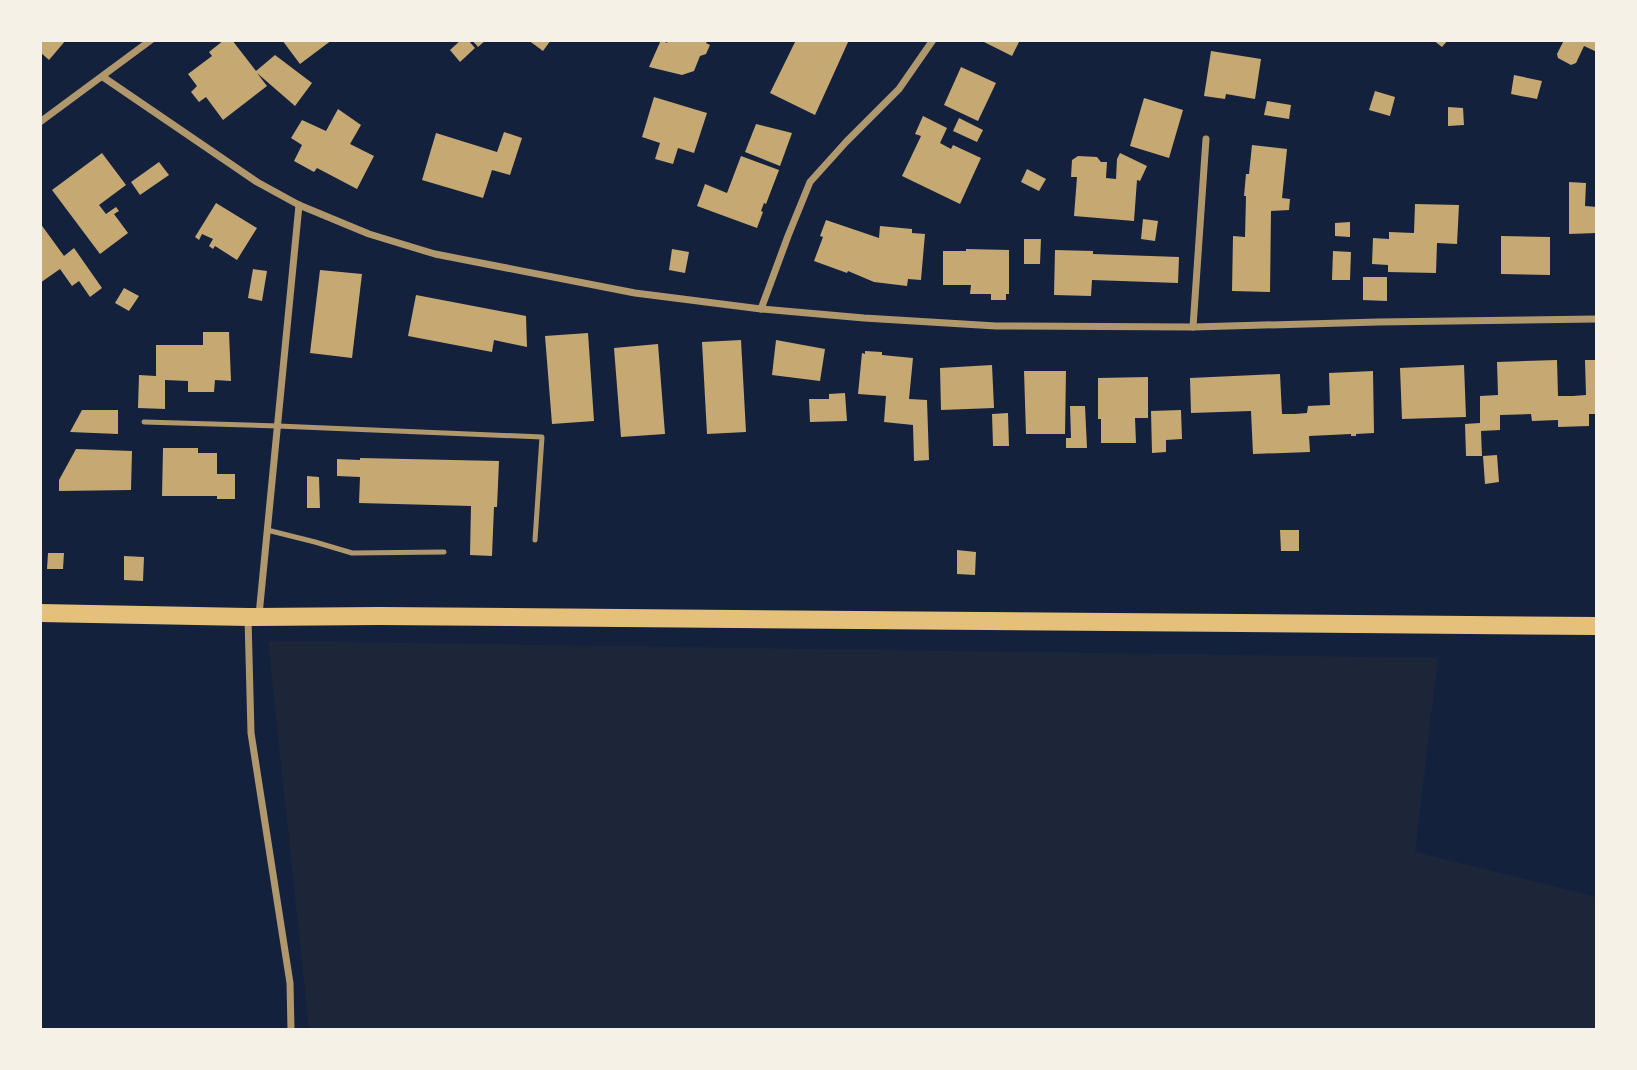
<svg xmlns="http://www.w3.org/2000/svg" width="1637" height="1070" font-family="'PT Sans Narrow',sans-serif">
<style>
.green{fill:#1d2539}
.building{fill:#c6a872}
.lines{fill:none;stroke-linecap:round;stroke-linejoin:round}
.service{stroke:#b1986c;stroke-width:5}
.minor{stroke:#b1986c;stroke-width:7}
.primary{stroke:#e5c07b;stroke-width:18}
</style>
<rect width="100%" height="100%" fill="#14213d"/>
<path class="green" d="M268,641L1438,658L1415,852L1597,897V1030H309Z"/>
<g class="building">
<path d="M40,40H66L49,60L40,52Z"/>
<path d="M224,40H232L256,71L275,55L312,83L295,106L257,73L267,86L223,120L206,97L199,102L191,92L197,86L188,74L212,56L209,52Z"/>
<path d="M282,40H332L300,64Z"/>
<path d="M461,40H468L475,48L460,62L450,50Z"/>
<path d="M472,40H486L478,47Z"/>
<path d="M528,40H551L543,51Z"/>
<path d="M661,40L667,43L668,40H708L706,43L710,45L706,54L700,56L694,71L682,75L649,67Z"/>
<path d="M796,40H812L815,42L816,40H849L815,115L770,93Z"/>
<path d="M980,40H1020L1012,56Z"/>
<path d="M1433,40H1448L1442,47Z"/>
<path d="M1564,40H1597V52L1584,46L1576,63L1571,65L1558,58L1557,54Z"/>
<path d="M1211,51L1261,59L1255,99L1226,94L1225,99L1204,96Z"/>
<path d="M961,67L996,83L978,121L944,105Z"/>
<path d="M1514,75L1542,81L1537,99L1511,94Z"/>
<path d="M1375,91L1395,97L1390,116L1369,110Z"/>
<path d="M654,97L707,113L694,153L678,148L673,164L655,159L660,143L642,137Z"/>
<path d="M1144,98L1183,110L1169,158L1130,146Z"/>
<path d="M1267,101L1291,105L1289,119L1264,115Z"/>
<path d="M1448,107L1463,108L1464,125L1448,126Z"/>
<path d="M338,109L361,125L350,144L374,156L357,189L317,168L314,172L294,161L302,145L291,138L302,120L326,131Z"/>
<path d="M923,116L947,128L940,143L951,149L953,145L981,158L960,204L902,176L921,136L915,134Z"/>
<path d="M959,118L983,130L977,142L953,131Z"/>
<path d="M756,124L792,133L780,166L745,152Z"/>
<path d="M504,132L522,138L510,175L492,170L483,198L422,180L436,133L497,152Z"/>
<path d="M1252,145L1287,149L1282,198L1290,199L1289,210L1271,211L1270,292L1232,291L1233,236L1245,237L1246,196H1244L1246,174H1249Z"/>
<path d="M102,153L126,185L99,205L106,214L116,207L119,211L114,214L128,233L100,254L52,190Z"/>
<path d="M1120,153L1147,166L1140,181L1137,180L1134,221L1074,216L1077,177H1071L1072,160L1078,156L1097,157L1101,162H1107L1106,178L1116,179L1117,159Z"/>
<path d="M741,156L779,170L766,204L764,203L761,211L763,212L757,228L697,206L705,184L727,193Z"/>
<path d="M159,162L169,175L140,195L131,182Z"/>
<path d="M1027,169L1046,179L1039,191L1021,182Z"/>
<path d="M1569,182L1586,183L1585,206L1597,207V233L1569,234Z"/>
<path d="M216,203L257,228L237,260L215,246L213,249L209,246L213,239L202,234L199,240L195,237Z"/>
<path d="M1415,204L1459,205L1457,244L1437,243L1436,273L1388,272V265L1372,264L1373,238L1389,239V232L1414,233Z"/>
<path d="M1143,219L1158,221L1155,241L1141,239Z"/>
<path d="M826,220L879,238L880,226L912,229V233L925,234L921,280L908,279L907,286L874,282L848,271L847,273L814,261L823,237L820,236Z"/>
<path d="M1350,222V237L1335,236V223Z"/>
<path d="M40,223L64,256L74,248L102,288L90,297L79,281L72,286L60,269L40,283Z"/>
<path d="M1501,236L1550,237V275L1501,274Z"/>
<path d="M1024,239H1041L1040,264H1024Z"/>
<path d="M672,249L689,252L685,273L669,270Z"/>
<path d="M966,249L1009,250V294H1006V300H991V294H970L971,285H943V251H966Z"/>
<path d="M1055,250L1093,251V254L1179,257L1178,283L1092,280L1091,296L1054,295Z"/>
<path d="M1333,251L1351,252L1350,280H1332Z"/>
<path d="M253,269L267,271L262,301L248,298Z"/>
<path d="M320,270L362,274L352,358L310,353Z"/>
<path d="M1363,277H1387V301L1363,300Z"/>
<path d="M124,288L139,296L129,311L115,303Z"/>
<path d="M416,295L526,316L527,347L494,340L492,352L408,336Z"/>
<path d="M203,332H229L231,381L215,380L214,392H188V381L165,380V409L138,408L139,375L156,376V345H203Z"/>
<path d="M588,333L594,421L552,424L545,336Z"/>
<path d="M741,340L746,432L707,434L702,342Z"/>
<path d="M776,340L825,349L820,381L772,375Z"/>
<path d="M658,344L665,434L621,437L614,348Z"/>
<path d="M865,351L882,352V355L913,358L909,399L927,400L929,460L914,461L913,425L884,422L886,396L858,394L862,353L865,354Z"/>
<path d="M1557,360L1558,396H1573L1586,395L1585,360H1597V414H1589V426L1558,427V420L1532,421L1531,414L1500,415V430L1481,431L1482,456H1466L1465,424L1480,423V396L1498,395L1497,362Z"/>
<path d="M992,365L994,408L941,410L940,368Z"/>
<path d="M1464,365L1466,417L1402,419L1400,368Z"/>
<path d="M1024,371H1066L1065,434H1026Z"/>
<path d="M1373,371L1374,433L1356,434V436H1351V434L1309,436L1310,452L1253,454L1251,411L1191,413L1190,378L1280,374L1282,414H1295L1307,413L1308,406L1330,405L1329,373Z"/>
<path d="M1148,377V418H1135L1136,443H1101V419H1098V378Z"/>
<path d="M845,393L847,421L810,422L809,399H829V394Z"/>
<path d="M1070,406H1085L1087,448H1066V438H1071Z"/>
<path d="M82,410H118V434L70,432Z"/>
<path d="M1181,410L1182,439L1166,440V452L1152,453L1151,411Z"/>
<path d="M1008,413L1009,446H993L992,414Z"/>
<path d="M163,448H198V453H217V474H235V499H217V496H162Z"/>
<path d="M76,449L132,451L131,490L59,491V480Z"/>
<path d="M1497,455L1499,482L1485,484L1483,456Z"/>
<path d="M360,458L499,461L497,507H494L492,556L470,555L471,506L359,503L360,477L337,476V459L360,460Z"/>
<path d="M307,476L319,477L320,508H307Z"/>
<path d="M1280,530H1299V551H1281Z"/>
<path d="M957,550L976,552L975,575L957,574Z"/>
<path d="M48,553H64L63,569H47Z"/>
<path d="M124,556L144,557L143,581L124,580Z"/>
</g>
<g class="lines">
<g class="service">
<path d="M144,422L278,426L542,437L535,540"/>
<path d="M267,530L315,542L352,553L444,552"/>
</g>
<g class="minor">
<path d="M103,77L257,182L299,205L369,234L435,254L635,293L761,309L864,318L996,326L1193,327L1378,322L1597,319"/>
<path d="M40,122L151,40"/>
<path d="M761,309L788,236L810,182L846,142L899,89L933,40"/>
<path d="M1193,327L1206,139"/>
<path d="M259,615L299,205"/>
<path d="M248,618L251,733L290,983L291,1030"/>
</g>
<path class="primary" d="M40,613L248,617L379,616L1597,626"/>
</g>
<rect width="1637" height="1070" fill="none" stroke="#f6f1e7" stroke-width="84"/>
</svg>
